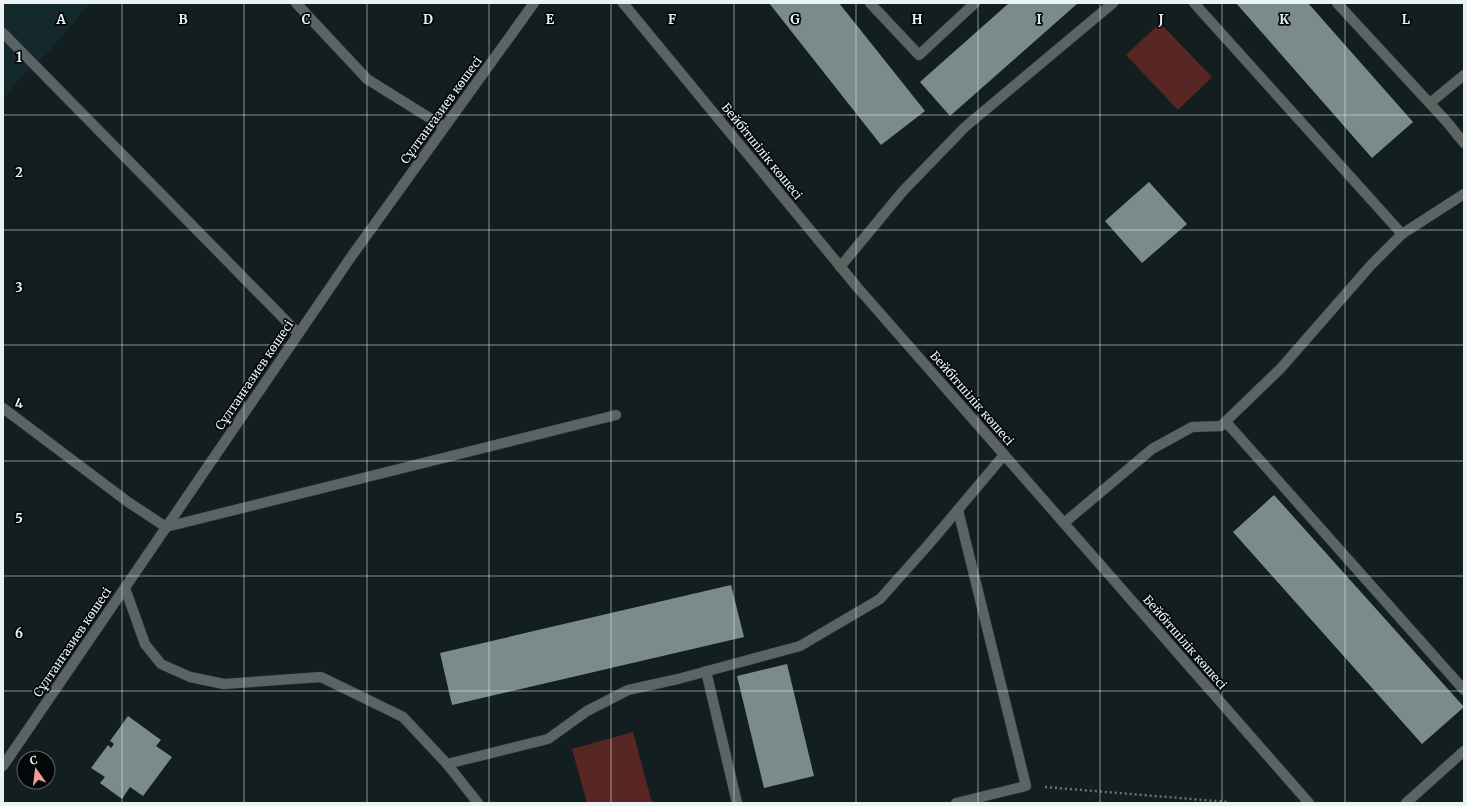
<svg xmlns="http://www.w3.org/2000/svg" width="1467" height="806" font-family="Merriweather,serif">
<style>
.built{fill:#13292b}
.green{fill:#592723}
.building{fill:#7b8b8c}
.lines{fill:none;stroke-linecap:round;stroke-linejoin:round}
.service-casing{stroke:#2c3839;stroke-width:11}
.minor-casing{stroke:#2c3839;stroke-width:11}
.path{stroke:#697476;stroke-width:2.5;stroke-dasharray:2 3;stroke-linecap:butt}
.service{stroke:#5c6363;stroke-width:10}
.minor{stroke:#5c6363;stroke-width:10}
.grid{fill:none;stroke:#eaf3f4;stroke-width:1;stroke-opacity:0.55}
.labels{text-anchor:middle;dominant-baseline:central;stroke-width:3.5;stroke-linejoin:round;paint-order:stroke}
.street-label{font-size:12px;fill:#eaf3f4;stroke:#040708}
.grid-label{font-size:13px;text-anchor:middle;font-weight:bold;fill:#eaf3f4;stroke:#040708;stroke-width:3.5;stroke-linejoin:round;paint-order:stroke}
</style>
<rect width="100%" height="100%" fill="#121e20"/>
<path class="built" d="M3,3H90L48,53L23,75L3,99Z"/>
<g class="green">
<path d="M1160,23L1212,77L1178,110L1126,55Z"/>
<path d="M633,732L652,803H587L572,749Z"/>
</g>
<g class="building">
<path d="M769,3H839L925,111L881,145Z"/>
<path d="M1009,3H1078L950,116L920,82Z"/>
<path d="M1236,3H1308L1413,122L1372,158Z"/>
<path d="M1149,182L1187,224L1142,263L1105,221Z"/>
<path d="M1274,495L1464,707L1422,744L1233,532Z"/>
<path d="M731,585L744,637L452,705L440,653Z"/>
<path d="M787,664L814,776L764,788L737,676Z"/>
<path d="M128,716L161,740L156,746L172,757L143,796L130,787L122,799L100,783L105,777L91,768L108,745L111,748L114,744L110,741Z"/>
</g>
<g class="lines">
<defs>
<g id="service">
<path d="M296,3L367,79L444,127"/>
<path d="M870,3L919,55L975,3"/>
<path d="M1337,3L1447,122L1464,143"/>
<path d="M3,33L298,333"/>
<path d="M1430,103L1464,75"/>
<path d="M1402,234L1464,194"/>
<path d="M840,267L903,191L965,127L1113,3"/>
<path d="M3,408L128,502L166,527L616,415"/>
<path d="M1226,422L1464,690"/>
<path d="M1064,523L1152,449L1192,427L1221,426L1281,368L1371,265L1402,234L1194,3"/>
<path d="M125,588L145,644L161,664L190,677L224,684L321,677L403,717L447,764L478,803"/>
<path d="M706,671L737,803"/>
<path d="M447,764L548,739L587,711L628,690L678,679L800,646L880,599L929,544L1004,455"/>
<path d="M956,803L1026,786L958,510"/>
<path d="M1406,803L1464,751"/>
</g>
<g id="minor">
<path d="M623,3L858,288L1309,803"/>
<path d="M3,766L351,257L534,3"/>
</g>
</defs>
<use href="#service" class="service-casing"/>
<use href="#minor" class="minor-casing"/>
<path class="path" d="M1045,787L1228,802"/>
<use href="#service" class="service"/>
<use href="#minor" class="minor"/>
</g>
<path class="grid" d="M122,3V803M244,3V803M367,3V803M489,3V803M611,3V803M734,3V803M856,3V803M978,3V803M1100,3V803M1222,3V803M1345,3V803M3,115H1464M3,230H1464M3,345H1464M3,461H1464M3,576H1464M3,691H1464"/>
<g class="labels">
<g class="street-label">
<text transform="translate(441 110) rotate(-54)">Сұлтанғазиев көшесі</text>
<text transform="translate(762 151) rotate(51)">Бейбітшілік көшесі</text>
<text transform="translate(254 375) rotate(-56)">Сұлтанғазиев көшесі</text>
<text transform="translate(972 398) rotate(49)">Бейбітшілік көшесі</text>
<text transform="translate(72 642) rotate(-56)">Сұлтанғазиев көшесі</text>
<text transform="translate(1185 642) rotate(49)">Бейбітшілік көшесі</text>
</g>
</g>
<g class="grid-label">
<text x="61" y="24">A</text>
<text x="183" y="24">B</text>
<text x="306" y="24">C</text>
<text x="428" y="24">D</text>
<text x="550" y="24">E</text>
<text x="672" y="24">F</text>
<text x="795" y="24">G</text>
<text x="917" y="24">H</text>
<text x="1039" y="24">I</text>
<text x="1161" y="24">J</text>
<text x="1284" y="24">K</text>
<text x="1406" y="24">L</text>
<text x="19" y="62">1</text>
<text x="19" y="177">2</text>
<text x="19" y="292">3</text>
<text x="19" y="408">4</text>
<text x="19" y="523">5</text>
<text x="19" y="638">6</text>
</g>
<rect width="1467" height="806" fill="none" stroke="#eaf3f4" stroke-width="8"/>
<g transform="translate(36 770) rotate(346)"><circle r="19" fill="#040708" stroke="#606566"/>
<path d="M0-3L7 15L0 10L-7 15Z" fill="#f59c92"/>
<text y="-6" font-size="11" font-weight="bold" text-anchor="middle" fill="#eaf3f4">С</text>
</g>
</svg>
